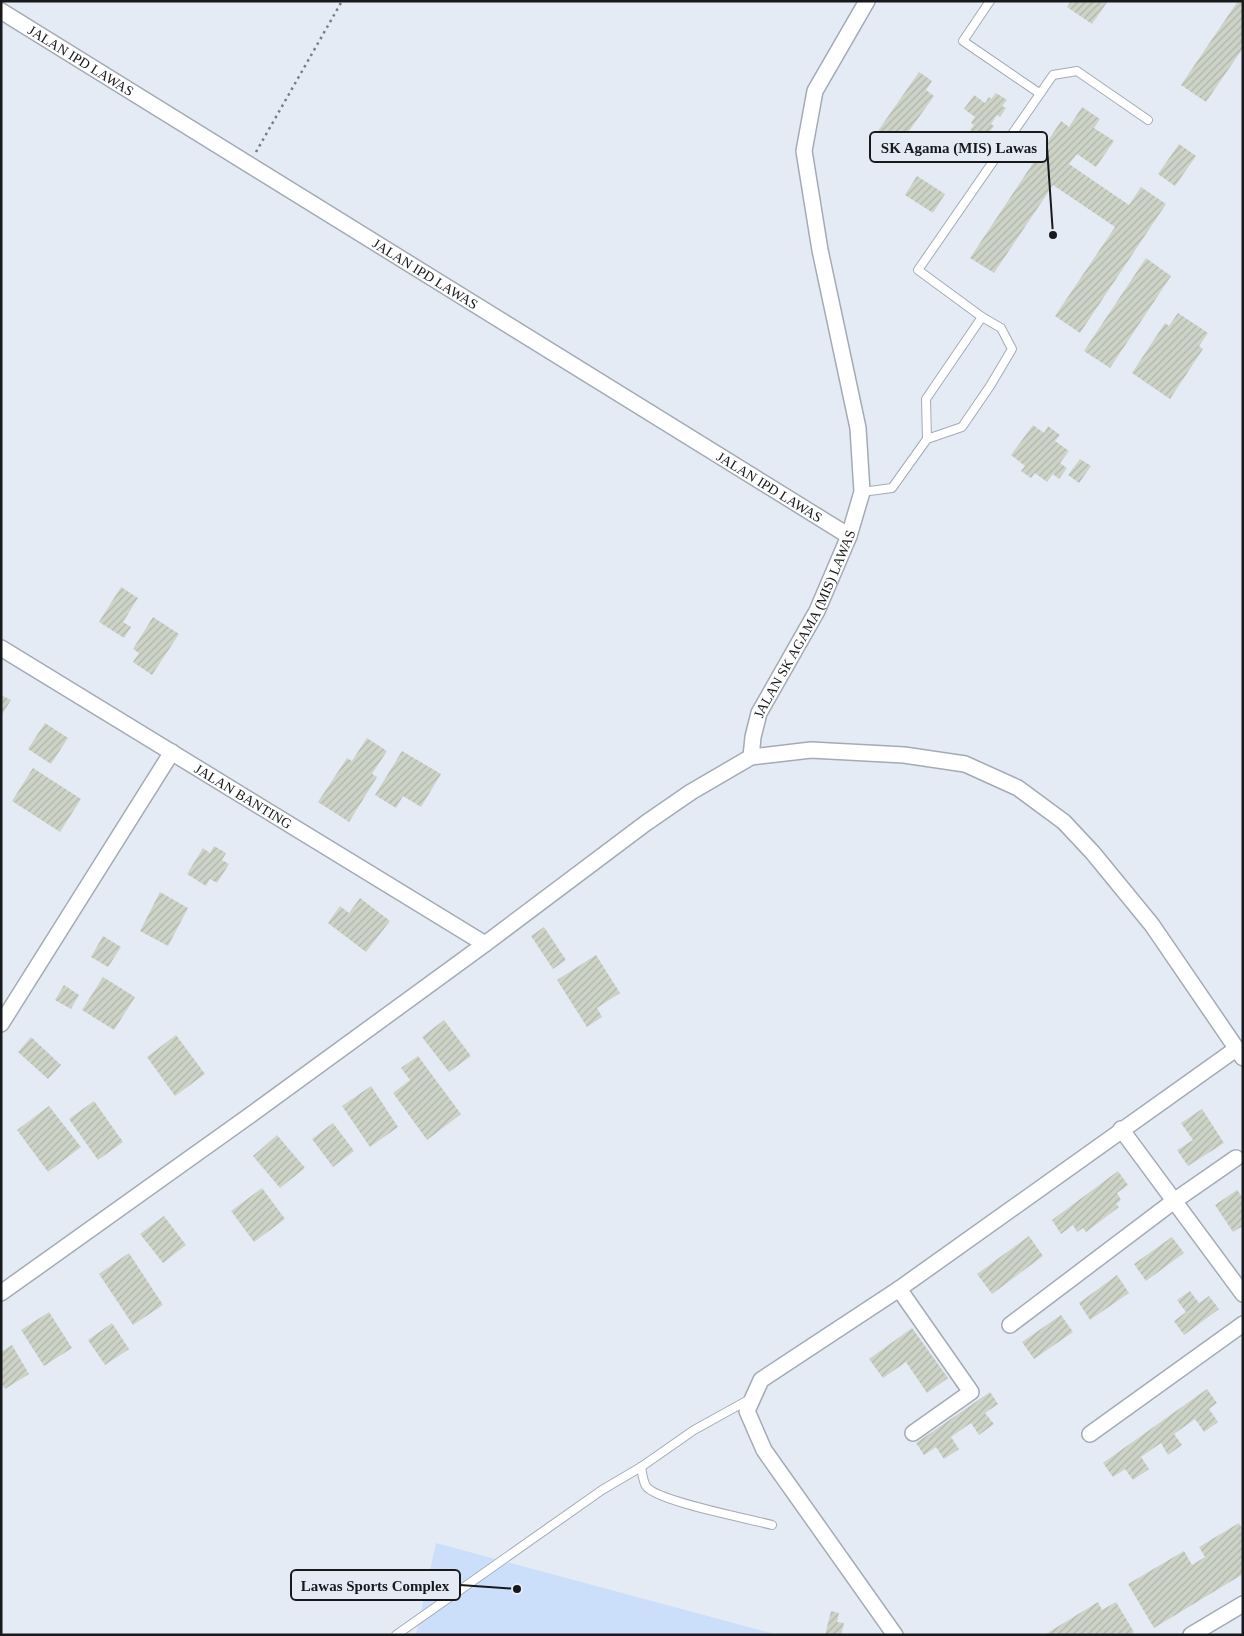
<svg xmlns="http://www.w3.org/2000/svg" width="1244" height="1636" font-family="'Times New Roman',serif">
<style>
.garden{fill:#cbdefa}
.building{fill:url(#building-hatch)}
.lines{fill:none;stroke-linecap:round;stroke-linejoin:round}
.lane-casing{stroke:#a4abb4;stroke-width:10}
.street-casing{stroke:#a4abb4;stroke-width:18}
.path{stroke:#797e84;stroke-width:2.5;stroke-dasharray:2.5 4;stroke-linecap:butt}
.lane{stroke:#fff;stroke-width:8}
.street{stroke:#fff;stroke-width:15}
.labels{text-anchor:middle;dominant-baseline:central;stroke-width:5;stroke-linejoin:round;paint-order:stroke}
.street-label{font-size:14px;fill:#17191d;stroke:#e4ebf5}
.leader{fill:none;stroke:#17191d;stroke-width:2}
.callout-dot{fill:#17191d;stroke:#e4ebf5;stroke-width:2}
.callout{fill:#e4ebf5;stroke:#17191d;stroke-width:2}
.callout-label{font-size:15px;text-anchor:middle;font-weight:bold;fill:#17191d}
</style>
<defs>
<pattern id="building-hatch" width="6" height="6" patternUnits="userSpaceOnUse" patternTransform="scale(1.25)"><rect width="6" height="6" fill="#ced3c8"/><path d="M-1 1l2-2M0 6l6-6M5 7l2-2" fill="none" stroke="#b0b5ab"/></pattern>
</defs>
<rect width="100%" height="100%" fill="#e4ebf5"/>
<path class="garden" d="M436,1543L778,1635H416Z"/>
<g class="building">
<path d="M1071,1H1108L1092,24L1067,7Z"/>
<path d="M1238,1H1243V48L1206,102L1181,85Z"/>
<path d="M919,72L932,81L926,90L934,96L894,152L873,138Z"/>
<path d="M996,93L1007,100L1002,106L1006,108L1000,117L997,115L991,124L994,126L988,134L985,132L981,138L970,130L974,125L971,123L975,117L964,109L974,95L985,103L989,97L991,99Z"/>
<path d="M1082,107L1100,119L1094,128L1114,141L1096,167L1077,154L1069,164L1129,205L1141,187L1166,204L1080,333L1055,316L1115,227L1053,185L994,273L970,258L1061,121L1069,127Z"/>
<path d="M1179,144L1196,156L1175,186L1158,174Z"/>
<path d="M917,176L945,194L933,213L905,195Z"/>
<path d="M1146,258L1171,276L1110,368L1084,351Z"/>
<path d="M1178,313L1208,333L1199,346L1203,349L1170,399L1132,373L1165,323L1169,326Z"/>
<path d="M1033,425L1044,433L1048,426L1060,435L1055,441L1069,451L1060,463L1067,468L1059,479L1053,474L1047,482L1035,473L1031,478L1021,471L1025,466L1011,455Z"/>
<path d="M1080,459L1091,466L1079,483L1068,475Z"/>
<path d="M121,587L138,598L123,622L131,627L124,638L99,622Z"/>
<path d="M153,617L179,634L152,675L133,662L139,653L133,649Z"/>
<path d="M1,695L11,700L1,716Z"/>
<path d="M45,723L68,738L51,764L28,749Z"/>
<path d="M367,738L387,751L372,774L377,777L349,822L318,802L347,758L352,761Z"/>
<path d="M402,751L441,774L421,807L403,796L396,808L375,795Z"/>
<path d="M33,768L81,799L60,832L12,801Z"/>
<path d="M214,846L226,853L222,860L229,864L217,883L210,879L206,886L187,874L203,848L210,853Z"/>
<path d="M160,892L188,908L168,946L140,931Z"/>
<path d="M360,898L390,921L366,952L328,923L340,906L349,913Z"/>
<path d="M544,927L566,960L553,969L531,936Z"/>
<path d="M103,936L121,947L108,967L91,957Z"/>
<path d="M596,955L620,993L597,1008L602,1017L587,1027L557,980Z"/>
<path d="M103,977L135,997L114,1030L82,1010Z"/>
<path d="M64,985L79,995L71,1009L55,1000Z"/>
<path d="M444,1020L471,1056L449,1072L422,1037Z"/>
<path d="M176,1035L205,1074L175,1096L147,1057Z"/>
<path d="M31,1037L61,1065L48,1079L18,1052Z"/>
<path d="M418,1056L461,1114L427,1140L393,1093L410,1080L401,1068Z"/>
<path d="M371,1086L398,1127L370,1147L342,1106Z"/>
<path d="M94,1101L123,1142L98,1160L69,1119Z"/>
<path d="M49,1106L81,1147L48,1172L17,1130Z"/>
<path d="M1202,1109L1224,1143L1188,1166L1177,1150L1193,1140L1181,1123Z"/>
<path d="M333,1123L354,1151L333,1167L312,1139Z"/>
<path d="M277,1135L305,1168L280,1188L253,1156Z"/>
<path d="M1118,1171L1128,1185L1117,1193L1121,1200L1116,1204L1119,1207L1086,1232L1083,1228L1077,1232L1073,1225L1061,1234L1052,1220Z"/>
<path d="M262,1188L285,1219L254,1242L231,1211Z"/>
<path d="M1237,1190L1243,1198V1226L1233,1232L1215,1205Z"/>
<path d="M164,1216L186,1245L163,1263L140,1234Z"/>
<path d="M1029,1236L1043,1256L992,1294L977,1274Z"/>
<path d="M1172,1237L1184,1253L1146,1281L1134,1264Z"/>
<path d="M129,1253L163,1305L133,1325L99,1274Z"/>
<path d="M1117,1275L1129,1293L1090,1320L1079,1303Z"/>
<path d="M1190,1291L1199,1303L1209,1296L1219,1309L1184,1335L1174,1321L1186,1312L1177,1300Z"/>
<path d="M49,1312L72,1348L44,1366L21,1330Z"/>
<path d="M1061,1315L1073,1332L1034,1359L1022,1342Z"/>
<path d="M112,1323L129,1349L105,1365L88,1340Z"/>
<path d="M912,1328L948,1378L927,1393L906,1362L883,1378L869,1359Z"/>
<path d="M12,1345L29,1374L5,1389L1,1383V1352Z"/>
<path d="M1207,1389L1217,1403L1209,1409L1218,1422L1204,1432L1195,1419L1174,1434L1182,1445L1168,1455L1161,1443L1141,1457L1149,1469L1133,1480L1125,1469L1113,1477L1103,1463Z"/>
<path d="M990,1392L998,1404L985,1413L994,1424L979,1435L971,1423L951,1437L959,1449L944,1459L936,1447L924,1455L916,1443Z"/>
<path d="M1239,1523L1243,1530V1574L1154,1628L1128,1584L1184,1551L1192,1565L1205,1557L1199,1547Z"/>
<path d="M1098,1602L1102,1610L1116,1602L1134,1632L1131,1635H1044Z"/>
<path d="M831,1611L839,1613L837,1622L844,1623L841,1635H825Z"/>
</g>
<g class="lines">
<defs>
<g id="lane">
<path d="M990,1L963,41L1039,93"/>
<path d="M982,317L918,270L1053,75L1077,71L1148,120"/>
<path d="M862,492L892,488L927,439L962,427L990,386L1012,349L1001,328L982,317L926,399L927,439"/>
<path d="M641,1467C642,1472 643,1481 646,1486C655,1501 751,1519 772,1525"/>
<path d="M396,1635L602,1490L641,1467L694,1430L750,1399"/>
</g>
<g id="street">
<path id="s1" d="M1,11L849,536"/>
<path id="s2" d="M1,648L485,944"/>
<path id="s3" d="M751,757L753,737L759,713L817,611L849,536L862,492L858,428L820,250L804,151L815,91L867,1"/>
<path d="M1,1024L172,752"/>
<path d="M1121,1129L1243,1294"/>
<path d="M899,1289L971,1392L913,1433"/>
<path d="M1,1293L256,1111L485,944L646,823L691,792L751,757L811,750L904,755L965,764L1018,788L1064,822L1093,853L1152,925L1243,1058"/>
<path d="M1010,1325L1174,1201L1236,1158"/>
<path d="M1090,1434L1243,1324"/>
<path d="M895,1635L764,1450L747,1411L761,1380L899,1289L1236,1049"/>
<path d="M1191,1635L1243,1604"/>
</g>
</defs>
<use href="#lane" class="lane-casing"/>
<use href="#street" class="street-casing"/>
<path class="path" d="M256,152L342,1"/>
<use href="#lane" class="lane"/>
<use href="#street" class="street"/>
</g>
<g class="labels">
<g class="street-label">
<text stroke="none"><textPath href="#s1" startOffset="94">JALAN IPD LAWAS</textPath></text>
<text stroke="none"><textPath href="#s1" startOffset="499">JALAN IPD LAWAS</textPath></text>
<text stroke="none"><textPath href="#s1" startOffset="904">JALAN IPD LAWAS</textPath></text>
<text stroke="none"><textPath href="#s3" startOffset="145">JALAN SK AGAMA (MIS) LAWAS</textPath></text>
<text stroke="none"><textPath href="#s2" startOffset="284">JALAN BANTING</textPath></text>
</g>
</g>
<path class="leader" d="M1053 235L1047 147M517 1589L460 1585"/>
<g class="callout-dot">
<circle cx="1053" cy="235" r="5"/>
<circle cx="517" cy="1589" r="5"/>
</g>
<g class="callout">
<rect x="870" y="132" width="177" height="30" rx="5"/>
<rect x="291" y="1570" width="169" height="30" rx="5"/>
</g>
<g class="callout-label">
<text x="959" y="153">SK Agama (MIS) Lawas</text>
<text x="375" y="1591">Lawas Sports Complex</text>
</g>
<rect width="1244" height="1636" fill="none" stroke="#17191d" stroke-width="5"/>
</svg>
